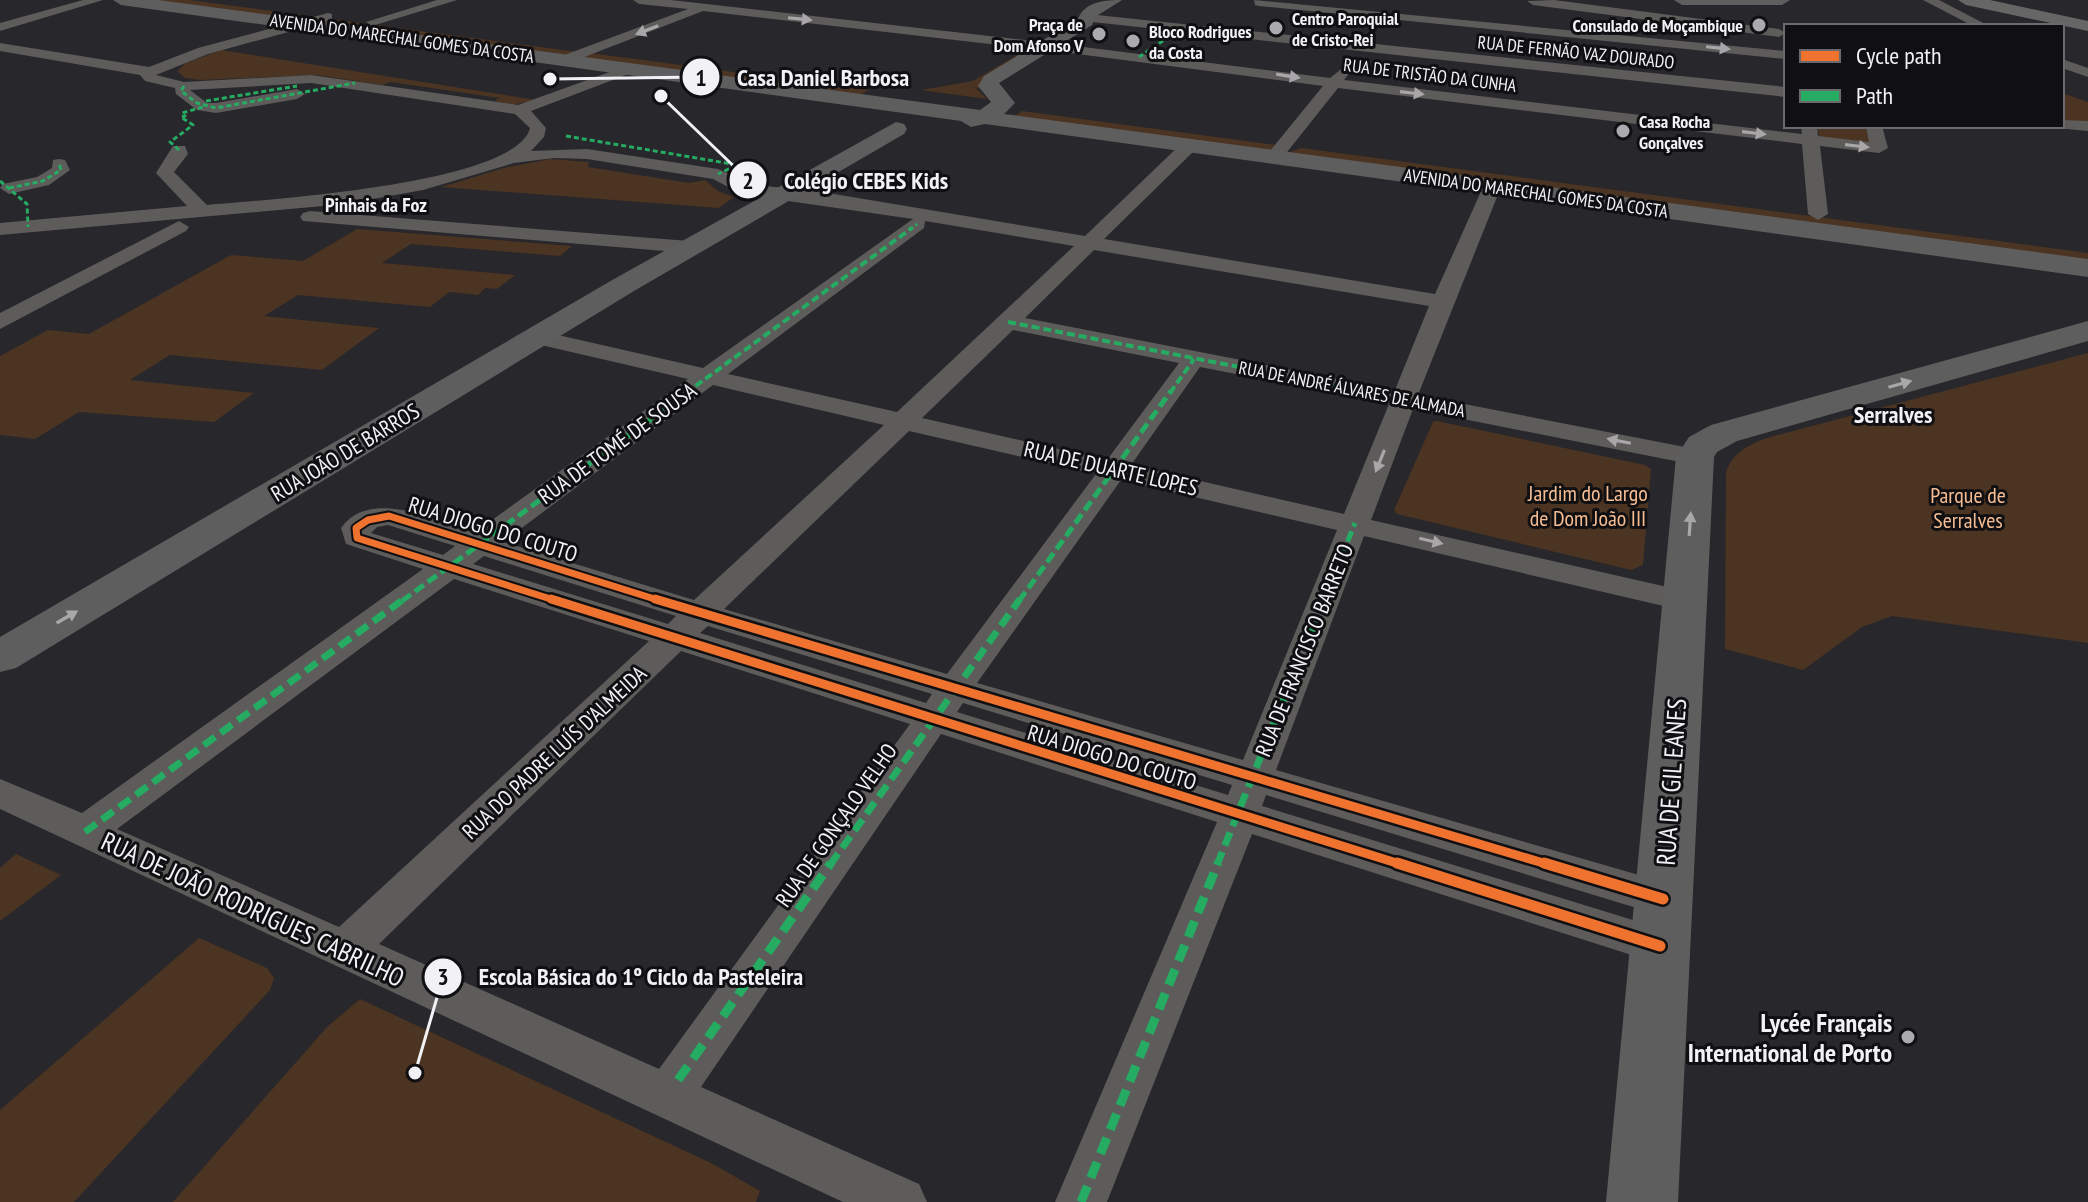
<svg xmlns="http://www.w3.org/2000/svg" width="2088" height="1202" font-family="'PT Sans Narrow',sans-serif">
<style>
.green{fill:#4b3422}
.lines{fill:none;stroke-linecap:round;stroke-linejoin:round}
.street{fill:#5d5c5b;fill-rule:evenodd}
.secondary{fill:#5f5e5e;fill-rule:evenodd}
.primary{fill:#676666;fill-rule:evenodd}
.quiet-far4{stroke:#26ab63;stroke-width:3;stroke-dasharray:5 3;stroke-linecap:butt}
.quiet-far3{stroke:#26ab63;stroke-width:4;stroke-dasharray:8 4;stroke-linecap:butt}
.quiet-far2{stroke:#26ab63;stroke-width:5;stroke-dasharray:11 5;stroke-linecap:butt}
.quiet-far1{stroke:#26ab63;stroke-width:7;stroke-dasharray:14 7;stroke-linecap:butt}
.quiet{stroke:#26ab63;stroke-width:9;stroke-dasharray:17 9;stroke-linecap:butt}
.cycleway-far2-casing{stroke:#100f12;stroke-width:11}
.cycleway-far1-casing{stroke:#100f12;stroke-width:14}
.cycleway-casing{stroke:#100f12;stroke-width:16}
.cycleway-far2{stroke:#ef722f;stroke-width:7}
.cycleway-far1{stroke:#ef722f;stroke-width:9}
.cycleway{stroke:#ef722f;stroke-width:11}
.oneway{fill:#a8a6a8}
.oneway2{fill:#a8a8aa}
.poi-dot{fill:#abaaaf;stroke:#100f12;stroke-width:3}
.labels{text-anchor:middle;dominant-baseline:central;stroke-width:6;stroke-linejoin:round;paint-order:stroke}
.far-poi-label{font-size:18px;font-weight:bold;fill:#f2f1f6;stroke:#100f12;text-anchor:start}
.far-street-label{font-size:18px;fill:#f2f1f6;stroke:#100f12}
.far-neighbourhood-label{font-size:20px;font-weight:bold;fill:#f2f1f6;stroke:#100f12}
.street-label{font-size:22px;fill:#f2f1f6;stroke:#100f12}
.park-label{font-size:22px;fill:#f6bd93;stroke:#100f12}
.neighbourhood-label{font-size:24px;font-weight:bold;fill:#f2f1f6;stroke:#100f12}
.near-street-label{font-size:26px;fill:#f2f1f6;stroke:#100f12}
.near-poi-label{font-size:26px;font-weight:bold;fill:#f2f1f6;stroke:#100f12;text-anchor:end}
.leader{fill:none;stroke:#f2f1f6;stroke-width:3}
.callout-dot{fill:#f2f1f6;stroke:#100f12;stroke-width:3}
.mark-label{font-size:24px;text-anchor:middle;font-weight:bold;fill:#111}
.callout-label{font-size:24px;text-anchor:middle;font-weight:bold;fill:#f2f1f6;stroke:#100f12;stroke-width:6;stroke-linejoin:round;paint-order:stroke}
</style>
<rect width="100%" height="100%" fill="#28272b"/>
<g class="green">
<path d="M134,0H189L318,17L301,22Z"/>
<path d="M331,19L578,52L561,58L312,24Z"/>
<path d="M221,50L536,100L511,105L495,101L499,98L391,82L382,85L317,75L200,80L185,78L177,71L186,63Z"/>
<path d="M1024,51H1029L981,81L982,89L962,85L976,88L987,99L921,90L973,81Z"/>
<path d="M590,53L869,90L855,98L573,60Z"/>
<path d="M2062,93L2088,102V124L2062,123Z"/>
<path d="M1022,111L1276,145L1271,152L1010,119Z"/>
<path d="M1818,126H1869L1874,146L1819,140Z"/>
<path d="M1301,148L2088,253V265L1288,153Z"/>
<path d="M550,159L589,162L588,167L689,183L705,180L718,191L734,197L719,208L441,187L504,168Z"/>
<path d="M357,229L572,246L560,256L411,244L382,263L515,275L497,289L485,288L478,295L449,292L430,307L298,295L264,316L379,328L322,370L170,355L130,380L254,393L214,422L79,412L35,439L0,435V356L48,330L89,334L231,255L303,261Z"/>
<path d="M2088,353V643L1892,616L1862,627L1803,670L1725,649L1726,473C1732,452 1750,444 1770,437Z"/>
<path d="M1437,421L1645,465L1651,469L1643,565L1631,570L1397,514L1394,510L1433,422Z"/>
<path d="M16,854L61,875L0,921V868Z"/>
<path d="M199,938L267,968L274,978L270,990L74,1202H0V1110Z"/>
<path d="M360,999L713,1164L760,1191L756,1202H173L327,1027Z"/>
</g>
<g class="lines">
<g class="street">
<path d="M83,0H103L0,31V23Z"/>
<path d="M437,0H457L372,26L366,22Z"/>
<path d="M633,0H671L1025,40L1032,44L1025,48L703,11L569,63H559V57L688,9L639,4Z"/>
<path d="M1254,0L1786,51V59L1259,6L1255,5Z"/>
<path d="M1554,0L1779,29L1786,33L1779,37L1533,5L1527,1Z"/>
<path d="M1923,0H1939L1989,26H1973Z"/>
<path d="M328,13L332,14V20L208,54L156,75L184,82L311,75L518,105L629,65L636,69L634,72L531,111L546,128L544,137L531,151L587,149L718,169L755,185L816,191L1085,236L1183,142L1189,141L1197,146L1195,150L1104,239L1435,294L1483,187L1486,183H1498L1501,187L1418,395L1695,449L1705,451L1709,457L1705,463L1695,465L1413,409L1371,520L1685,591L1696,594L1701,601L1696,608L1685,611L1364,536L1276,770L1663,882L1678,887L1684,899L1678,911L1663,916L1266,795L1262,806L1675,933L1682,946L1675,959L1660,964L1252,834L1107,1202H1055L1217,822L941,734L701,1087L919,1184L927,1202H843L0,809V779L82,813L423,569L346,544L341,528C370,487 437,521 474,533L688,379L528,342L524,337L528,332L536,330L703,368L913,219L753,196L734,190L713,179L587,159L554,158L514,163L423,190L345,204L0,235V223L187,206L156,173L173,146H185L188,154L174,172L207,205C260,200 516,185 530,128L515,114L311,83L190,90L207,103H216L297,89L305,94L297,99L216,113L197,110L176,94L175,88L145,81L140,75L0,51V43L149,67L198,48ZM925,221L1074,246L897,412L728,374L924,228ZM1094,250L1429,306L1395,390L1025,318ZM1013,330L1179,363L1107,460L922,418ZM1200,367L1389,404L1344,514L1131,465ZM713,385L884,425L694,600L503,542ZM909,431L1096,474L947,674L724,609ZM1121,480L1337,530L1243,760L977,683ZM388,525L455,546L443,555L371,533L377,527ZM484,556L676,616L668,624L473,564ZM454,579L649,641L339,927L117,829ZM708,626L932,694L926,703L700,633ZM681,651L910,724L659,1069L379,944ZM963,703L1232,785L1228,795L957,712Z"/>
<path d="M1087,14L1786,87V97L1083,21L1081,18Z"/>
<path d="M1044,42L1330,78L1344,67L1351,71L1344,80L1802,134L1801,126H1817L1818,136L1869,142L1866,126H1882L1888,148L1879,153L1820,146L1828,214L1818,220L1808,214L1802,144L1338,88L1280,161L1274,162L1265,157L1323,86L1039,49L1037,46Z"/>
<path d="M2062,59L2088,68V77L2062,68Z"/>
<path d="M2062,120L2088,121V131L2056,128L2055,126H2062Z"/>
<path d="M59,159L65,160L70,170L49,185L9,194L0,188L3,184L37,177L52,168L53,160Z"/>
<path d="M310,211L689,241L699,247L689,253L303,221L300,217L303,213Z"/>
<path d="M179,221L189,227L186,231L0,329V313Z"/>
</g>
<g class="secondary">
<path d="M113,0H158L980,110L991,102L978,86L984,76L1078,19C1085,1 1106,0 1122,0L1095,17L1092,25L999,83L1015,103L1004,114L2088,259V277L985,124L971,127L961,121L121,5Z"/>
<path d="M1674,0H1790L1782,5H1682Z"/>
<path d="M896,122L904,124L907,129L904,134L634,291L16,668L0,672V637L614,279Z"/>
<path d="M2088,321V341L1737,441L1717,452L1714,457L1678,1202H1606L1676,457L1689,437L1711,425Z"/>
</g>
<path class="primary" d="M1958,0H1990L2088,21V31L1966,5Z"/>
<g class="quiet-far4">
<path d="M1139,57L1182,28"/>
<path d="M184,86L181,91L197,103L216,108L355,83"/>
<path d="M206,101L297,86"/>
<path d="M566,136L732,164L733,167L718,174"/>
<path d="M179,150L170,142L193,125L181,117L185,116L182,113L203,107"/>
<path d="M0,181L27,204L28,227"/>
<path d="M9,188L43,181L61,170L59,164"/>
<path d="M909,230L917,224"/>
</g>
<g class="quiet-far3">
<path d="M1008,322L1373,393"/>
<path d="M686,393L912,228"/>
<path d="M1170,393L1194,359"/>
</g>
<g class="quiet-far2">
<path d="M1362,391L1405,399"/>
<path d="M402,601L689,391"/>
<path d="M1019,601L1171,391"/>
<path d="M1324,601L1355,523"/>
</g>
<g class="quiet-far1">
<path d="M85,832L404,599"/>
<path d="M830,865L1020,599"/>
<path d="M1217,865L1324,599"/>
</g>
<g class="quiet">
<path d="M678,1080L831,863"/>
<path d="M1081,1202L1218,863"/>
</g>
<defs>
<path id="cycleway-far2" d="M557,601L357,538L356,528L368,520L389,516L661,601"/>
<g id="cycleway-far1">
<path d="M551,599L1403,865"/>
<path d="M655,599L1550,865"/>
</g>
<g id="cycleway">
<path d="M1397,863L1660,946"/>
<path d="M1544,863L1663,899"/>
</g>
</defs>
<use href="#cycleway-far2" class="cycleway-far2-casing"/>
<use href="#cycleway-far1" class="cycleway-far1-casing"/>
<use href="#cycleway" class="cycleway-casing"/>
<use href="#cycleway-far2" class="cycleway-far2"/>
<use href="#cycleway-far1" class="cycleway-far1"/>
<use href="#cycleway" class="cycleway"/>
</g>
<defs><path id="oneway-solid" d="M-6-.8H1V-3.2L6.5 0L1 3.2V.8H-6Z" transform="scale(2)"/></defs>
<g class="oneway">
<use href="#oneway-solid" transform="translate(800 19) rotate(6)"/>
<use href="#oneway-solid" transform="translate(647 30) rotate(159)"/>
<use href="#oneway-solid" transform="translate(1718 48) rotate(6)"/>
<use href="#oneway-solid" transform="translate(1288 76) rotate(9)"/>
<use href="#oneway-solid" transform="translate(1412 93) rotate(7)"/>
<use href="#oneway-solid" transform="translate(1754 133) rotate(7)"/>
<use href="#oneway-solid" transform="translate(1857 146) rotate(7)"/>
<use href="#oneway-solid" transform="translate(1619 441) rotate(-169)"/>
<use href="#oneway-solid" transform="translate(1380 461) rotate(112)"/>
<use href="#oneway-solid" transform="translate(1431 541) rotate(13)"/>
</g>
<g class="oneway2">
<use href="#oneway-solid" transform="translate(1900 384) rotate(-16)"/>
<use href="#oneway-solid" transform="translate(1690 524) rotate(-86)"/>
<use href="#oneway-solid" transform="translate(67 617) rotate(-30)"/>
</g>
<g class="poi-dot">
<circle cx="1759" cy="25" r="8"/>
<circle cx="1276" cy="28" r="8"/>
<circle cx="1099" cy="34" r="8"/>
<circle cx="1133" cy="41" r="8"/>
<circle cx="1623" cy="131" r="8"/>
<circle cx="1908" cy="1037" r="8"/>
</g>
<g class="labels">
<g class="far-poi-label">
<text x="1292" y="18">Centro Paroquial<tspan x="1292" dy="21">de Cristo-Rei</tspan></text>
<text x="1083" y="24" text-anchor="end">Praça de<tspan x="1083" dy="21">Dom Afonso V</tspan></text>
<text x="1743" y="25" text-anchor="end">Consulado de Moçambique</text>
<text x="1149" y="31">Bloco Rodrigues<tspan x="1149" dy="21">da Costa</tspan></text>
<text x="1639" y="121">Casa Rocha<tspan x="1639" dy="21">Gonçalves</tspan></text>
</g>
<g class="far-street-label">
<text transform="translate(402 38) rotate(8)">AVENIDA DO MARECHAL GOMES DA COSTA</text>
<text transform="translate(1576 52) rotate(6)">RUA DE FERNÃO VAZ DOURADO</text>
<text transform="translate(1430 75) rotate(7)">RUA DE TRISTÃO DA CUNHA</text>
<text transform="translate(1536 193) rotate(8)">AVENIDA DO MARECHAL GOMES DA COSTA</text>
<text transform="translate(1352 389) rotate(11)">RUA DE ANDRÉ ÁLVARES DE ALMADA</text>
</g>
<g class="far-neighbourhood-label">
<text x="376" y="205">Pinhais da Foz</text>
</g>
<g class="street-label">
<text transform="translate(617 443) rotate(-36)">RUA DE TOMÉ DE SOUSA</text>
<text transform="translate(345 452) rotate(-31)">RUA JOÃO DE BARROS</text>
<text transform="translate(1111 468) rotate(13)">RUA DE DUARTE LOPES</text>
<text transform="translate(493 529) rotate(17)">RUA DIOGO DO COUTO</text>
<text transform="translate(1304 650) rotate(-68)">RUA DE FRANCISCO BARRETO</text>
<text transform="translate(554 752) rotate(-43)">RUA DO PADRE LUÍS D'ALMEIDA</text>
<text transform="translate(1112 757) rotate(17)">RUA DIOGO DO COUTO</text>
<text transform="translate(836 825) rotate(-55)">RUA DE GONÇALO VELHO</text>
</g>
<g class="park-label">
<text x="1588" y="493">Jardim do Largo<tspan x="1588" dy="25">de Dom João III</tspan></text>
<text x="1968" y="495">Parque de<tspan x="1968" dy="25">Serralves</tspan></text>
</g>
<g class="neighbourhood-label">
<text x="1893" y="414">Serralves</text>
</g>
<g class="near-street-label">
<text transform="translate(1671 782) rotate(-86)">RUA DE GIL EANES</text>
<text transform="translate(253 909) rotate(25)">RUA DE JOÃO RODRIGUES CABRILHO</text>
</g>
<g class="near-poi-label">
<text x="1892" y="1022">Lycée Français<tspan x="1892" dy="30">International de Porto</tspan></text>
</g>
</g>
<path class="leader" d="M550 79L701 77M661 96L748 180M415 1073L443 977"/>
<g class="callout-dot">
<circle cx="550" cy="79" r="8"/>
<circle cx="661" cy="96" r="8"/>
<circle cx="415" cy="1073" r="8"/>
<circle cx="701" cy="77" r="20"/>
<circle cx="748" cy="180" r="20"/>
<circle cx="443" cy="977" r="20"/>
</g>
<g class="mark-label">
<text x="701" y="86">1</text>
<text x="748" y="189">2</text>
<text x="443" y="985">3</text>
</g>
<g class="callout-label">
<text x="823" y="86">Casa Daniel Barbosa</text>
<text x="866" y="189">Colégio CEBES Kids</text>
<text x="641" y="985">Escola Básica do 1º Ciclo da Pasteleira</text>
</g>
<rect x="1784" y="24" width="280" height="104" fill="#100f12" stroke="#6a696d" stroke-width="2"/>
<rect x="1800" y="50" width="40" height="12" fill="#ef722f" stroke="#6a696d" stroke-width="2"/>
<text x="1856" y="64" font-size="24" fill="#f2f1f6">Cycle path</text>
<rect x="1800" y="90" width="40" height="12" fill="#26ab63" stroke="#6a696d" stroke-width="2"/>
<text x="1856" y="104" font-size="24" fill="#f2f1f6">Path</text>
</svg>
